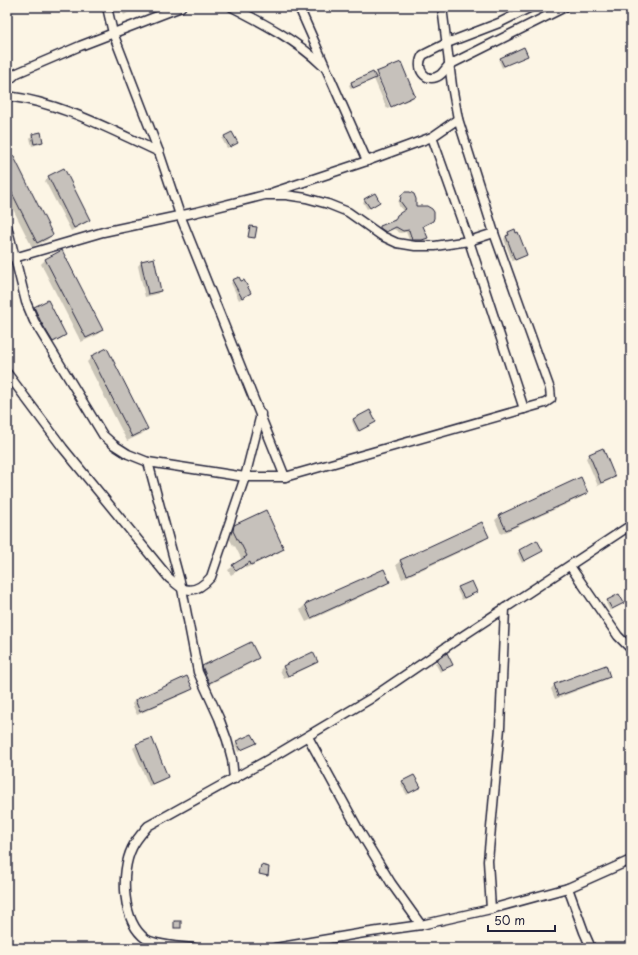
<svg xmlns="http://www.w3.org/2000/svg" width="638" height="955" font-family="'Playpen Sans',sans-serif">
<style>
.shadow{fill:#0003}
.building{fill:#c6c1bb;stroke:#22223b}
.lines{fill:none;stroke-linecap:round;stroke-linejoin:round}
.street-casing{stroke:#22223b;stroke-width:11}
.street{stroke:#fcf5e5;stroke-width:8}
</style>
<rect width="100%" height="100%" fill="#fcf5e5"/>
<filter id="ink" filterUnits="userSpaceOnUse"><feTurbulence type="fractalNoise" baseFrequency=".025" numOctaves="2"/><feDisplacementMap in="SourceGraphic" scale="8" xChannelSelector="R" yChannelSelector="G"/><feConvolveMatrix kernelMatrix="1 2 1 2 8 2 1 2 1" color-interpolation-filters="sRGB"/></filter>
<g filter="url(#ink)">
<g class="shadow">
<path d="M120,7H138L124,15Z"/>
<path d="M526,55L502,68L499,61L501,59Z"/>
<path d="M378,73L414,96L411,99L392,107Z"/>
<path d="M376,74L390,108L387,109L374,79L351,89L349,85L351,83L374,76Z"/>
<path d="M40,134L42,142L40,144L32,146L30,138L32,135Z"/>
<path d="M225,136L234,145L227,148L222,139Z"/>
<path d="M7,159L52,235L47,240L32,247L7,197Z"/>
<path d="M49,177L89,220L85,223L71,231L45,181Z"/>
<path d="M403,195L429,222L423,227L427,238L425,240L419,242H410L406,232L400,233L394,229L384,233L378,229L394,221L404,212L399,206L398,202Z"/>
<path d="M365,200L377,204L367,209L363,202Z"/>
<path d="M508,232L525,255L523,257L512,261L504,239Z"/>
<path d="M46,259L101,330L97,335L81,342L41,264Z"/>
<path d="M153,259L160,291L157,294L145,297L138,266L141,262Z"/>
<path d="M233,281L241,283L250,293L239,300L231,283Z"/>
<path d="M35,308L65,335L62,338L49,345L31,311Z"/>
<path d="M92,357L147,429L142,434L127,441L87,362Z"/>
<path d="M354,419L375,422L357,432L352,421Z"/>
<path d="M590,455L614,477L610,480L598,486L586,458Z"/>
<path d="M587,492L582,497L501,534L495,520L500,516Z"/>
<path d="M235,526L283,549L278,553L246,568L245,566L231,575L228,570L242,560L235,546L234,547L228,536L230,531Z"/>
<path d="M488,536L483,541L402,579L396,565L401,560Z"/>
<path d="M537,541L542,551L522,563L517,553Z"/>
<path d="M383,570L389,582L384,586L306,622L300,610L305,605Z"/>
<path d="M459,588L476,592L462,600L457,590Z"/>
<path d="M608,601L623,603L610,611L606,603Z"/>
<path d="M446,655L449,666L440,672L435,663Z"/>
<path d="M258,658L255,661L206,686L200,670L203,667Z"/>
<path d="M317,662L313,665L284,679L280,670L284,666Z"/>
<path d="M605,667L609,677L605,680L555,699L551,689L554,685Z"/>
<path d="M186,677L191,688L188,692L137,715L132,704L135,700Z"/>
<path d="M237,742L255,743L238,752L235,744Z"/>
<path d="M137,745L167,777L163,780L149,786L133,748Z"/>
<path d="M403,782L420,787L407,795L401,784Z"/>
</g>
<g class="building">
<path d="M524,47L528,56L504,66L500,58Z"/>
<path d="M401,62L415,96L391,107L376,72Z"/>
<path d="M373,72L376,78L353,88L351,82Z"/>
<path d="M41,132L43,142L34,144L32,134Z"/>
<path d="M232,132L238,143L230,147L224,136Z"/>
<path d="M13,155L53,235L37,243L7,183V158Z"/>
<path d="M64,168L90,220L74,228L48,176Z"/>
<path d="M404,192H410L414,194L416,199V206H427L432,209L434,212V218L433,221L423,226L428,238L422,240H412L409,230L403,231L396,227L386,232L380,228V226L395,220L397,215L406,209L400,201L401,196Z"/>
<path d="M375,193L380,202L370,208L364,199Z"/>
<path d="M250,226L257,227L255,238L248,237Z"/>
<path d="M515,229L516,233L518,232L527,255L515,260L506,236L509,235L508,232Z"/>
<path d="M62,250L103,330L86,338L45,259Z"/>
<path d="M154,258L161,291L148,294L141,261Z"/>
<path d="M239,277L241,281L244,280L251,293L242,298L232,280Z"/>
<path d="M48,300L66,335L53,342L41,322L34,307Z"/>
<path d="M107,348L148,429L132,437L91,356Z"/>
<path d="M370,410L376,422L359,431L353,419Z"/>
<path d="M603,448L615,477L601,483L589,454Z"/>
<path d="M581,477L588,493L506,530L499,515Z"/>
<path d="M266,510L284,549L251,565L250,562L236,571L232,565L247,556L240,542L239,543L233,531L234,525Z"/>
<path d="M482,522L489,537L407,575L400,560Z"/>
<path d="M537,540L543,551L524,561L519,550Z"/>
<path d="M384,569L390,582L311,618L305,604Z"/>
<path d="M472,581L477,592L464,598L458,587Z"/>
<path d="M619,594L624,603L612,609L607,600Z"/>
<path d="M251,642L259,658L209,683L202,666Z"/>
<path d="M313,652L318,662L288,676L283,666Z"/>
<path d="M447,653L453,665L442,670L437,660Z"/>
<path d="M606,665L610,677L558,696L554,684Z"/>
<path d="M187,676L193,689L140,712L135,700Z"/>
<path d="M252,734L257,743L241,750L236,741Z"/>
<path d="M152,738L168,777L152,784L136,744Z"/>
<path d="M414,775L421,787L409,793L402,781Z"/>
<path d="M261,865L269,867L268,876L259,874Z"/>
<rect x="174" y="921" width="7" height="7"/>
</g>
<g class="lines">
<defs>
<g id="street">
<path d="M107,7L113,33L159,152L180,215L285,477L524,409L545,403L551,399L550,389L494,233L458,119L452,86L442,7"/>
<path d="M232,7C263,23 296,40 322,65"/>
<path d="M299,7L367,161"/>
<path d="M531,7L499,23L447,43L423,55C414,68 426,85 440,75C443,73 446,68 449,65L565,7"/>
<path d="M7,82L17,73L80,46L181,7"/>
<path d="M7,96C62,103 109,129 159,152"/>
<path d="M432,137L469,241L524,409"/>
<path d="M274,192L367,161L432,137L458,119"/>
<path d="M7,226L26,302L34,321L103,435L114,445L128,454L148,462L245,477H285"/>
<path d="M14,258L103,232L197,212L265,195H286L306,198L328,204L348,212L382,236L397,243L415,246H435L469,241L494,233"/>
<path d="M7,373L63,448L169,578C173,581 178,586 182,588C194,594 204,585 211,577L245,477L261,414"/>
<path d="M148,462L182,589L198,672L219,718L227,740L232,759L234,779"/>
<path d="M570,566L618,636L631,649"/>
<path d="M308,737L357,827L391,883L421,925"/>
<path d="M568,888L584,932L591,948"/>
<path d="M491,909L488,861L500,728L505,608"/>
<path d="M194,948C183,947 155,945 146,939C122,922 120,872 132,848C136,839 142,833 148,826L269,759L370,699L455,641L631,525"/>
<path d="M275,948L364,933L421,925L491,909L568,888L631,860"/>
</g>
</defs>
<use href="#street" class="street-casing"/>
<use href="#street" class="street"/>
</g>
</g>
<rect width="638" height="955" fill="none" stroke="#fcf5e5" stroke-width="24"/>
<rect x="12" y="12" width="614" height="931" fill="none" stroke="#22223b" stroke-width="1.5" filter="url(#ink)"/>
<path d="M488 925v6h67v-6" fill="none" stroke="#22223b" stroke-width="2"/>
<text x="494" y="925" font-size="12" fill="#22223b" stroke="#fcf5e5" stroke-width="3" paint-order="stroke">50 m</text>
</svg>
